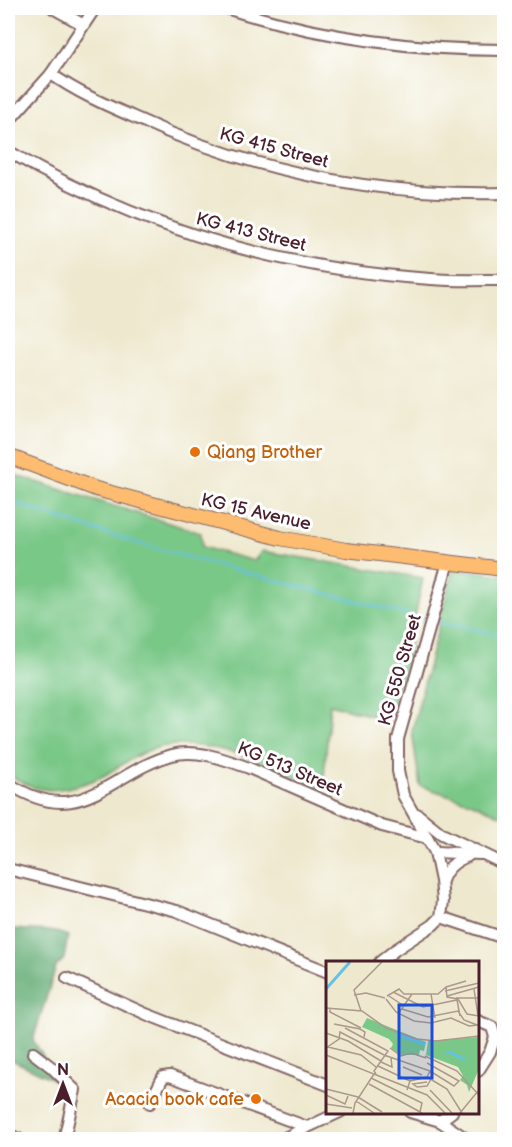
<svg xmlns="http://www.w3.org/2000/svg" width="512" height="1147" font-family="'Balsamiq Sans',sans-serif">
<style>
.green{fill:#7ac888;stroke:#62745a;stroke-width:1.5}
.forest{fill:#63ac74;stroke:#566650;stroke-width:1.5}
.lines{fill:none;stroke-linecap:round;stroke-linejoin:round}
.stream{stroke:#64c3e2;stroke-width:2}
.minor-casing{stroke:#836564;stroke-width:14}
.major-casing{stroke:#836564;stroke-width:16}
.minor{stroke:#fff;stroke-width:10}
.major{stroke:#fdbc70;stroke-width:14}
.food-dot{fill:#e8710a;stroke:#fff;stroke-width:2}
.labels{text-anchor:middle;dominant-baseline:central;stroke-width:6;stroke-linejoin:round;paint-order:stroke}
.street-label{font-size:18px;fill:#4a1f2b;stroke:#fff}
.food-label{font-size:18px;fill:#c56008;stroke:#fff;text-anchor:start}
.inset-river{fill:none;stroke:#64c3e2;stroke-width:3}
.inset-road{fill:none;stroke:#ac988d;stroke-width:1.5}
.view{fill:#1d4ed8;fill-opacity:0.15;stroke:#1d4ed8;stroke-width:3}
.inset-edge{fill:none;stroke:#4a1f2b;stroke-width:3}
</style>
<rect width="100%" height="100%" fill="#fff"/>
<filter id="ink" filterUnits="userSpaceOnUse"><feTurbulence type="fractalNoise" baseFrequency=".0167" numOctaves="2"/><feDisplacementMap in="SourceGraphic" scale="12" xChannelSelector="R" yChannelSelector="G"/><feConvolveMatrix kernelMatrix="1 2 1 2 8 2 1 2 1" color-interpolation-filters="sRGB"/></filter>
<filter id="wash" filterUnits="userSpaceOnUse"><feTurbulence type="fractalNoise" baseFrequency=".008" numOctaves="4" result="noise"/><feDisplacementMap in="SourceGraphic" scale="24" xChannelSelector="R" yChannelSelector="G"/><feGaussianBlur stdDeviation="1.35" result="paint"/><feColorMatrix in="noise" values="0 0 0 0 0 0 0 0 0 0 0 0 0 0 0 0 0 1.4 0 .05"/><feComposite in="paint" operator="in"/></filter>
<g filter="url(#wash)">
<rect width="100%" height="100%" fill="#eee8ce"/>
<g class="green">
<path d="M8,473L201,533L202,547L254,561L262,551L423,578L405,666L387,720L330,704L323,789C273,768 221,739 165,746C144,749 125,763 107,774C91,783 55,794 37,788C27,786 17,779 8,775Z"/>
<path d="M453,569L504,575V817L473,803L420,786L412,731Z"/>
</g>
<path class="forest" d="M8,928C28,932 49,927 68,936L64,959L56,967L33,1040L46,1061L67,1086L8,1058Z"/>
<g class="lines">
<g class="stream">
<path d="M8,500C143,551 285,581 424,619"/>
<path d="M438,623L465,627L498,635L504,643"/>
</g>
</g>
</g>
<g filter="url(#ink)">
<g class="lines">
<defs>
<g id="minor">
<path d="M53,8L82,24"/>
<path d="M226,8C317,37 409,50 504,50"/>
<path d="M51,74C78,93 106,105 136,118C253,172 375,196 504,193"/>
<path d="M8,122L51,74L95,8"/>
<path d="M8,151C138,228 280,269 431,279C456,281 480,280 504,280"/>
<path d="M8,783C81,832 108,773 172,755C196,748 227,760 249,768L382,826L427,838"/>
<path d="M417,814L442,834L504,864"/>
<path d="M435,852L480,854"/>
<path d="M8,869L177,911L328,972"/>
<path d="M442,881C446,868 455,861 468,856"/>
<path d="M441,917L504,938"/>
<path d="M380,962L395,950L433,925L441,917L443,901L441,881L435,852L403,795L398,771V739L448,562"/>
<path d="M67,978L146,1014L328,1085"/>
<path d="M478,1021L492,1027L495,1037L490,1052L478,1071"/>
<path d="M33,1053L50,1066L75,1090L64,1140"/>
<path d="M150,1103L163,1077L170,1076L307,1127"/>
<path d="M410,1112L440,1121L452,1112"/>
<path d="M440,1121L468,1140"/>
<path d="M8,1134L21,1140"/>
<path d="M280,1140L340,1112"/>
</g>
<path id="major" d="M8,456L96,489L280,538L346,550L504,569"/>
</defs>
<use href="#minor" class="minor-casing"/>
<use href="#major" class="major-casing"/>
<use href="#minor" class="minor"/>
<use href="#major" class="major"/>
</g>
</g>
<g class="food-dot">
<circle cx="195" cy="452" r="6"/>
<circle cx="256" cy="1099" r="6"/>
</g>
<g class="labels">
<g class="street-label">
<text transform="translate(274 148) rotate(15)">KG 415 Street</text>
<text transform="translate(251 232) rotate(14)">KG 413 Street</text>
<text transform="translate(256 512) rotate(13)">KG 15 Avenue</text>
<text transform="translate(400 670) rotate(-74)">KG 550 Street</text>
<text transform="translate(290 769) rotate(23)">KG 513 Street</text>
</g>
<g class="food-label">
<text x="207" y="452">Qiang Brother</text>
<text x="244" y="1099" text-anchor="end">Acacia book cafe</text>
</g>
</g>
<g transform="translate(326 961)">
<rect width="153" height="153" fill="#eee8ce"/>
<path d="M41,57L100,81L98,90L94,89L93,94H75L65,87L67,83L63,78L36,66ZM153,76V108L143,131L141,124L134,119L137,115L132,106L100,94L102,80Z" fill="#7ac888"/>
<path class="inset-river" d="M0,28L24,1M70,73L99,83M120,92L124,91L139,99"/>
<path class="inset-road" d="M120,26L140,20M148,28L152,55M119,30L153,22M67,31L97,46L131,39L134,55M105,33L109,57M28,34L40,32L59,37M61,35L73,28L78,33H112L120,26L121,36L132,38L141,53L153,55M63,35L78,45M121,35L153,26M130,37H153M60,38L70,51L88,60L105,62L125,57L143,65L153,64M0,47L36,50L60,67L91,78L110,80L153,75M4,47V51L35,67M76,48L102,56L132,50L138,59L151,64M35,50L28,29L56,1M72,53L86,33M8,63L34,68L39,71L38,76M19,67L62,90L48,110L50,113M0,72L22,80L55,100M2,86L35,94L50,106M0,87L13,78L14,71L58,94L104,110L101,116L84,120L81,129M64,87L75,95L85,92L100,97M0,94L48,113L29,142L27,152M99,95L131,110L153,134M55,101L66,106L65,97M101,102L133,120L128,125L104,110M52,105L84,120M77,106L96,114M48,113L101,134L119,152M101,116L121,128L136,152M45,117L96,142L94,151M43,123L96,152M91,126L101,125L105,118M91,126L87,123L101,121M0,128L32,136L56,151M104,129L126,152M0,134L19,143L22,135M30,140L48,152M0,143L26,147M134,152L152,130"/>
<path class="view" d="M73,44H106V117H73Z"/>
<rect width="153" height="153" class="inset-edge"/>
</g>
<rect width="512" height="1147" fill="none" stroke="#fff" stroke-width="30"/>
<g transform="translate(63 1084)" stroke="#ffffff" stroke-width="4.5" paint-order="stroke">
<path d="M0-4.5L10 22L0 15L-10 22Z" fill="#4a1f2b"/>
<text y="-9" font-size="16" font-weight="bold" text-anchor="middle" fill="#4a1f2b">N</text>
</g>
</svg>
